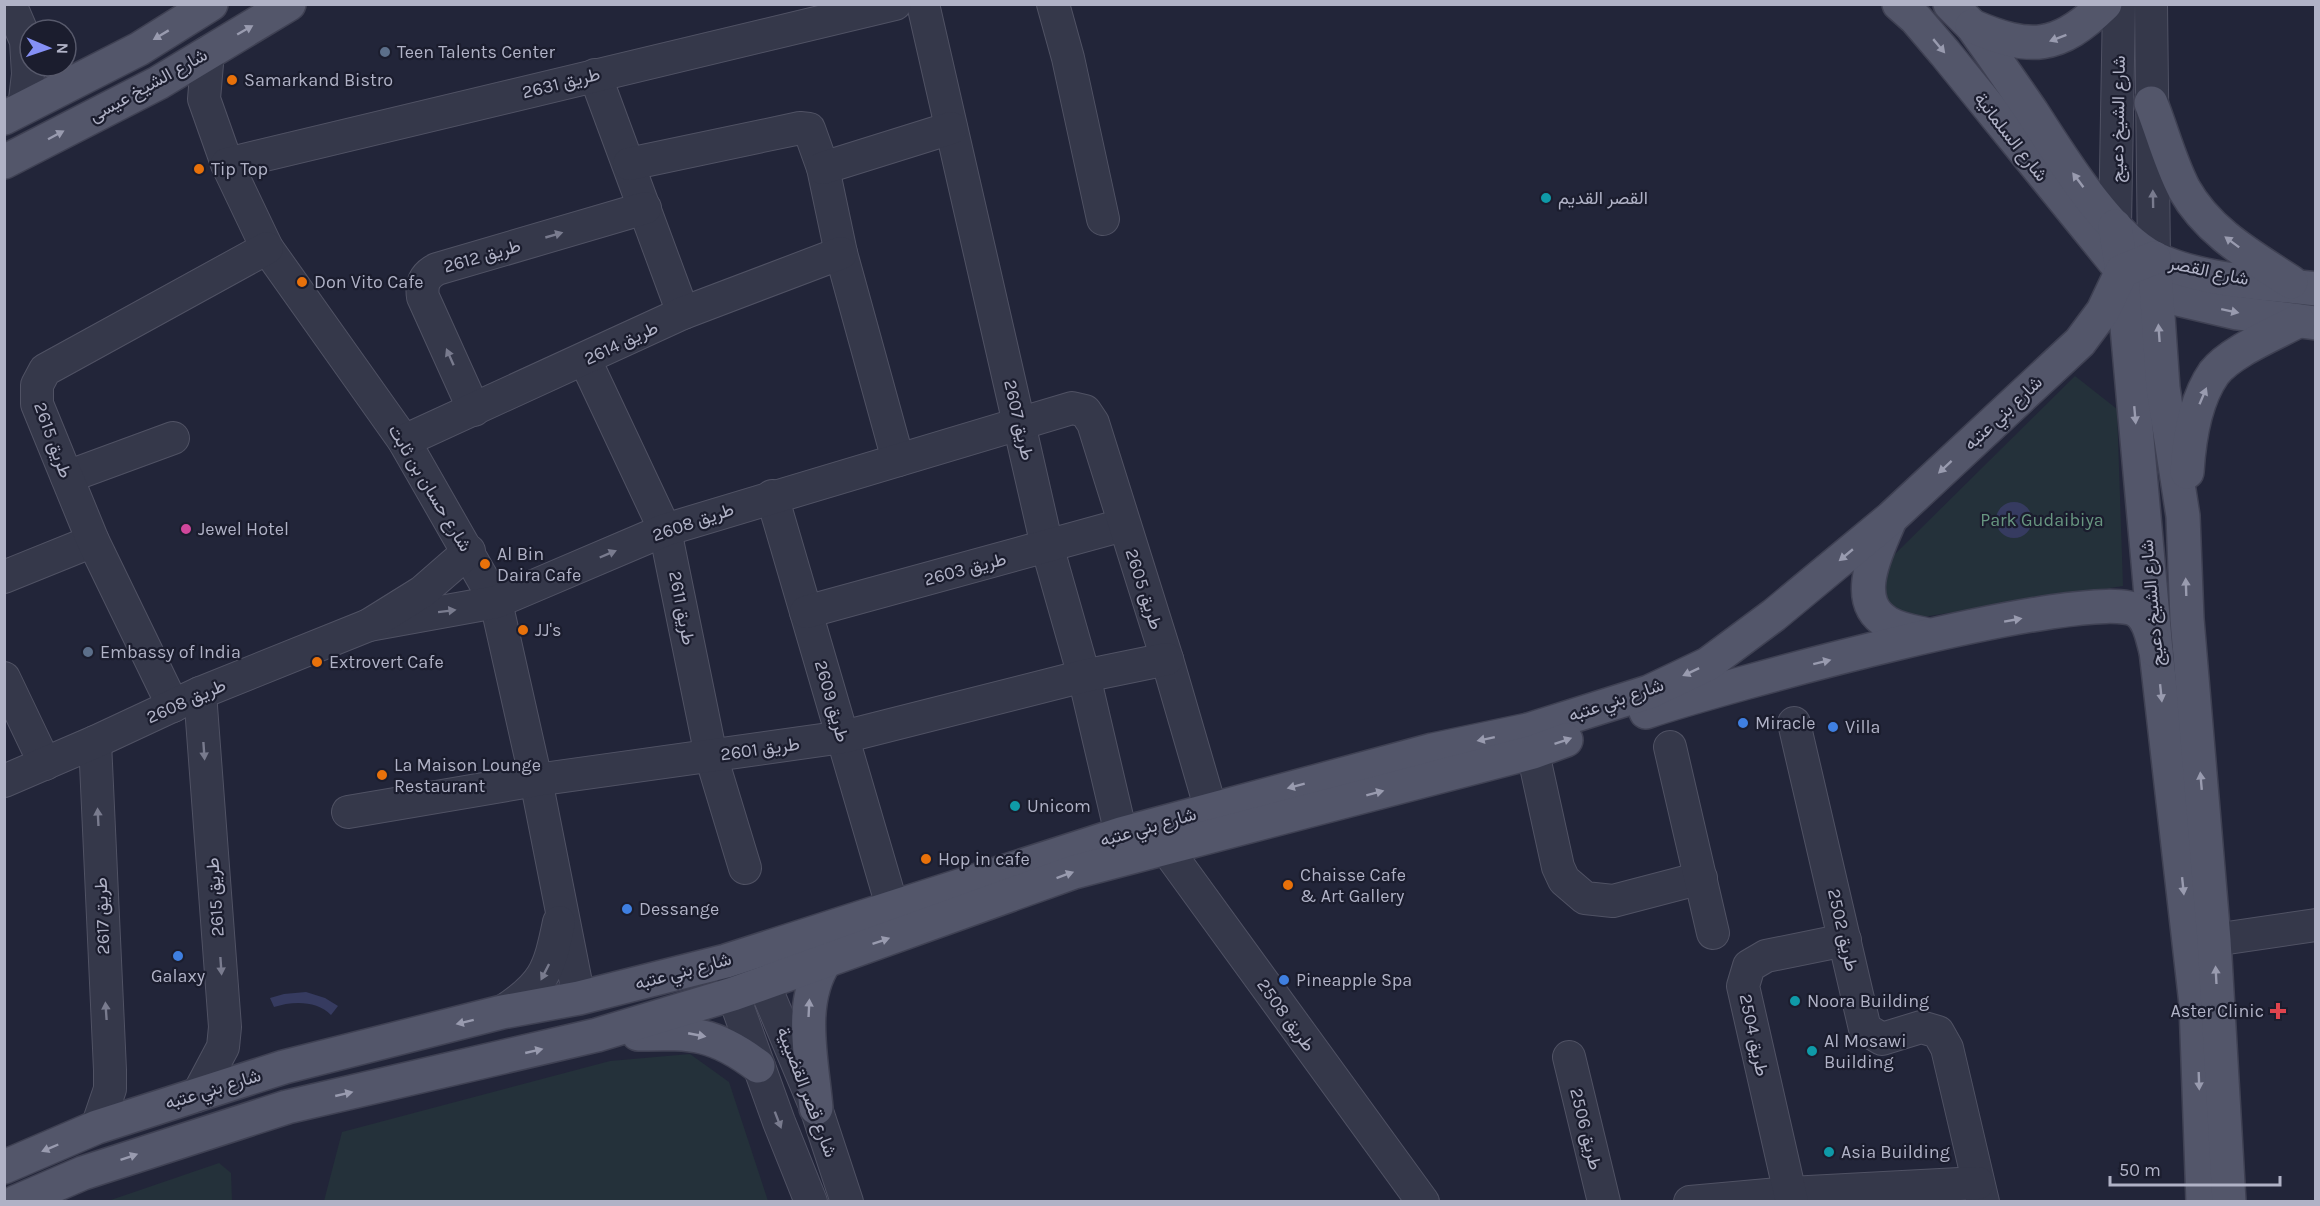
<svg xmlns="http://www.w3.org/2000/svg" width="2320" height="1206" font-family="Karla,Vazirmatn,sans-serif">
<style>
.green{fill:#24313a}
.water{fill:#363b60}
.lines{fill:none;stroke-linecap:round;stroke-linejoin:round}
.minor-casing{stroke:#505264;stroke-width:34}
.major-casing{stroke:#3f4153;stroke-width:36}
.minor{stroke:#35384a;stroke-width:32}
.major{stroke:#53566a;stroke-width:33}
.oneway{fill:#999baf}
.oneway2{fill:#797b8e}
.service-dot{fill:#5c6f8a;stroke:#1b1d2e;stroke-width:2}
.food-dot{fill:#e8710a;stroke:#1b1d2e;stroke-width:2}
.culture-dot{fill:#0f9aa8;stroke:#1b1d2e;stroke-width:2}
.hotel-dot{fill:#d1479c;stroke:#1b1d2e;stroke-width:2}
.shop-dot{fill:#3f7fe0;stroke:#1b1d2e;stroke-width:2}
.health-dot{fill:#e0444e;stroke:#1b1d2e;stroke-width:2}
.labels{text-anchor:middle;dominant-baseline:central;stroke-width:4.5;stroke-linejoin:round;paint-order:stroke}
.poi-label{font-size:18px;fill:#b0b2c6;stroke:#1b1d2e;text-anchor:start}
.street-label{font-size:18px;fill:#b0b2c6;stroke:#1b1d2e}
.park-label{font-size:18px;fill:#689680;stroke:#1b1d2e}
</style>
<rect width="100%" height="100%" fill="#222539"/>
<g class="green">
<path d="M2075,376L2117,409L2123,586L1897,621L1881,590L1893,556Z"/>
<path d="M690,1054L729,1082L768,1201H324L342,1132L610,1061Z"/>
<path d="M219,1163L231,1173L232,1201H108Z"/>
</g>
<g class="water">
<circle cx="2014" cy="520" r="18"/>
<path d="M306,992L325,998L338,1006L331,1015C317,1000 292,1001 274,1007L270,998L284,994Z"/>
</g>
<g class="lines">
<defs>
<g id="minor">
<path d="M10,4L26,41L28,74L24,108"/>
<path d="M923,4L1047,546L1084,676L1121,834"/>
<path d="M1053,4L1068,58L1103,219"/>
<path d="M2151,4L2154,258"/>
<path d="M208,52L204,99L227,164L267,248L404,441L496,602L536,780L579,998"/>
<path d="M595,75L683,313"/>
<path d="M227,164L895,4"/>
<path d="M629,164L800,128L809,129L823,168L841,253L898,460"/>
<path d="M823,168L951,128"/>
<path d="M2115,226L2119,4"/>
<path d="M585,360L665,530L711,756L745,868"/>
<path d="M474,410L423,297C421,284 425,275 437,269L645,208"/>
<path d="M404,441L683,313L841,253"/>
<path d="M67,477L173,438"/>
<path d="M772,496L892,906"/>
<path d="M4,577L93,541"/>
<path d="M806,612L1123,525"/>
<path d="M369,625L496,602L665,530L1072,408L1085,411L1093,423L1167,659L1218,834"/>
<path d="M4,678L45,764"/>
<path d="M173,706L93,541L37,404V385L45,370L267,248"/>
<path d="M1794,723L1865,1029L1882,1039L1921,1027L1938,1032L1947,1048L1983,1202"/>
<path d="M1528,730L1558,867L1564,880L1585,898L1613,901L1701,878"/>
<path d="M95,742L110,1070V1089L97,1127"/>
<path d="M1670,747L1713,933"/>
<path d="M4,781L95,742L200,693L369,625L422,592L469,551"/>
<path d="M348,812L536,780L843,737L1084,676L1167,659"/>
<path d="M1156,826L1165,847L1423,1202"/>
<path d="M2214,940L2316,925"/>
<path d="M743,967L764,984L816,1108L847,1202"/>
<path d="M734,969L733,994L779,1122L811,1202"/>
<path d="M502,1012C544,985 549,971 559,922"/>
<path d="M1569,1057L1604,1202"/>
<path d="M197,1096L223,1047L225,1027L200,693"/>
<path d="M1690,1202L1790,1193L1978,1183"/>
<path d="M1792,1202L1743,986L1749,966L1766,956L1845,940"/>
</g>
<g id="major">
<path d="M1899,4L1916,19L1945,53L2122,271L2156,294L2237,313L2316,323"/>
<path d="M1950,4L1972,26C1992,54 2012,83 2032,112C2060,155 2108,235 2154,258C2202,282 2264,282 2316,289"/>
<path d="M1972,26C2030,51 2058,50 2105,4"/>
<path d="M2151,103C2162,131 2170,162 2184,189C2208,232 2251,256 2291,282"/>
<path d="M4,118L139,49L211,4"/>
<path d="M4,162L158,83L289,4"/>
<path d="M2115,226L2122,271L2156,651L2196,1004L2203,1202"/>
<path d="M2154,258L2163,388L2183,516L2187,619L2214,940L2229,1202"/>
<path d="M2187,472C2189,439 2195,400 2214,373C2230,352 2274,334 2298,321"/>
<path d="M1889,522C1877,551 1850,601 1888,623C1900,630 1915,632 1928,635"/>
<path d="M1646,712C1710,690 2094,583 2137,611C2150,619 2152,638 2156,651"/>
<path d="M638,1034C693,1033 713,1032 758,1066"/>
<path d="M816,1108C812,1060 797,1002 826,960"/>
<path d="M4,1167L97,1127L284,1067L502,1012L579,998L726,961L1121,834L1433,750L1528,730L1649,692L1708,664L1774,615L1891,518L2080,342L2103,311L2122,271L2154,258"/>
<path d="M16,1202L83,1173L287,1107L597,1035L733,994L1074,872L1533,752L1566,740"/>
</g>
</defs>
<use href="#minor" class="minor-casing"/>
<use href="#major" class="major-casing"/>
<use href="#minor" class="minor"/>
<use href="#major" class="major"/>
</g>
<defs><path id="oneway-solid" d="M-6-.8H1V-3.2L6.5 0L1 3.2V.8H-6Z" transform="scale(1.5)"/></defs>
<g class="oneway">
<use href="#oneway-solid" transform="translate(245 30) rotate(-30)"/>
<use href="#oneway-solid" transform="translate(161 35) rotate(149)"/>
<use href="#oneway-solid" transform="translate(2058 38) rotate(159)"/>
<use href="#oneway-solid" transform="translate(1939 46) rotate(50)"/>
<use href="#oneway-solid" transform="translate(56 135) rotate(-28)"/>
<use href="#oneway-solid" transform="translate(2078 180) rotate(-127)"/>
<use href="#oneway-solid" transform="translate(2232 242) rotate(-143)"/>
<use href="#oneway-solid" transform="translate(2230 311) rotate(12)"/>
<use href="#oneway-solid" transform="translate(2159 333) rotate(-94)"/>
<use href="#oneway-solid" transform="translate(2203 396) rotate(-67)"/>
<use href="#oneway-solid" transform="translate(2135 415) rotate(85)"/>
<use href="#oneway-solid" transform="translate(1945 467) rotate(137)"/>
<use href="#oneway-solid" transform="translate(1846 555) rotate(140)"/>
<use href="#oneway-solid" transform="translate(2186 587) rotate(-92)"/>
<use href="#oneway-solid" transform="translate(2013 620) rotate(-10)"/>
<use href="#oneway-solid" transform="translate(1822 662) rotate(-14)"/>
<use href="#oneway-solid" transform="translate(1691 672) rotate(155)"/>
<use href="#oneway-solid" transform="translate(2161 693) rotate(84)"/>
<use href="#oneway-solid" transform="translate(1486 739) rotate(168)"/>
<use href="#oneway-solid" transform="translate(1563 741) rotate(-19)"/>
<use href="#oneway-solid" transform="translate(2201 781) rotate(-95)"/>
<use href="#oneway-solid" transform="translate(1296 786) rotate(165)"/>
<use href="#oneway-solid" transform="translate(1375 793) rotate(-15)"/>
<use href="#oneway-solid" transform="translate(1065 875) rotate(-20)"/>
<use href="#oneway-solid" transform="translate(2183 886) rotate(84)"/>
<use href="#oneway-solid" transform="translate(881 941) rotate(-19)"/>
<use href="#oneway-solid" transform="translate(2216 975) rotate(-93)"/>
<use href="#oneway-solid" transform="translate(809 1008) rotate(-87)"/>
<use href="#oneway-solid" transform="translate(465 1022) rotate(166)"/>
<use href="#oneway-solid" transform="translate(697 1035) rotate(11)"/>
<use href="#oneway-solid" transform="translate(534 1051) rotate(-13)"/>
<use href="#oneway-solid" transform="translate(2199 1081) rotate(88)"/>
<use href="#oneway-solid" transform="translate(344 1094) rotate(-13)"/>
<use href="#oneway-solid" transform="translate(50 1148) rotate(157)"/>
<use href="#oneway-solid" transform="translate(129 1157) rotate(-19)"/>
</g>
<g class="oneway2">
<use href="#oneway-solid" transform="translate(2153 199) rotate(-91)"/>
<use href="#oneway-solid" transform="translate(554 235) rotate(-16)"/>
<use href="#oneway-solid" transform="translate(450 357) rotate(-114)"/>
<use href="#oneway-solid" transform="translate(608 554) rotate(-23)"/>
<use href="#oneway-solid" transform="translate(447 611) rotate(-7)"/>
<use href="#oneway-solid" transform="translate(204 751) rotate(86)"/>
<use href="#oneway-solid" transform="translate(98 817) rotate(-93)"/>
<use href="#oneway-solid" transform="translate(221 966) rotate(86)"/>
<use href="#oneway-solid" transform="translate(545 972) rotate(117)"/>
<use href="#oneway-solid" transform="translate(106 1011) rotate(-94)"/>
<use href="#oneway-solid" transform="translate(778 1120) rotate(69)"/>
</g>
<g class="service-dot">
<circle cx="385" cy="52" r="6"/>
<circle cx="88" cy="652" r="6"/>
</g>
<g class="food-dot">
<circle cx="232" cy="80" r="6"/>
<circle cx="199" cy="169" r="6"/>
<circle cx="302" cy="282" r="6"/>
<circle cx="485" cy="564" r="6"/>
<circle cx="523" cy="630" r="6"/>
<circle cx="317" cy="662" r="6"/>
<circle cx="382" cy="775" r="6"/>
<circle cx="926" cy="859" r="6"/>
<circle cx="1288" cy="885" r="6"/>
</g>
<g class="culture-dot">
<circle cx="1546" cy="198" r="6"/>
<circle cx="1015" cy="806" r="6"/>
<circle cx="1795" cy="1001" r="6"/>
<circle cx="1812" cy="1051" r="6"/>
<circle cx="1829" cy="1152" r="6"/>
</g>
<circle class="hotel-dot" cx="186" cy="529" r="6"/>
<g class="shop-dot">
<circle cx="1743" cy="723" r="6"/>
<circle cx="1833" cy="727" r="6"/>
<circle cx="627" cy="909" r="6"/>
<circle cx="178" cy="956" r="6"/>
<circle cx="1284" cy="980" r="6"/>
</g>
<path class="health-dot" d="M2275 1002h6v6h6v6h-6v6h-6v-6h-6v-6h6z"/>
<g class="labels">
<g class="poi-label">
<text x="397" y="52">Teen Talents Center</text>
<text x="244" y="80">Samarkand Bistro</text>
<text x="211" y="169">Tip Top</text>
<text x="1558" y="198">القصر القديم</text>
<text x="314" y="282">Don Vito Cafe</text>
<text x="198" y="529">Jewel Hotel</text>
<text x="497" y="554">Al Bin<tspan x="497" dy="21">Daira Cafe</tspan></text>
<text x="535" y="630">JJ's</text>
<text x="100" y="652">Embassy of India</text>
<text x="329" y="662">Extrovert Cafe</text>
<text x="1755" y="723">Miracle</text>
<text x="1845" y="727">Villa</text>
<text x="394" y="765">La Maison Lounge<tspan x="394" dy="21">Restaurant</tspan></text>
<text x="1027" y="806">Unicom</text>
<text x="938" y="859">Hop in cafe</text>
<text x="1300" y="875">Chaisse Cafe<tspan x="1300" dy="21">&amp; Art Gallery</tspan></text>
<text x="639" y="909">Dessange</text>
<text x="178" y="976" text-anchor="middle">Galaxy</text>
<text x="1296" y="980">Pineapple Spa</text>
<text x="1807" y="1001">Noora Building</text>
<text x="2264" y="1011" text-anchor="end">Aster Clinic</text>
<text x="1824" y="1041">Al Mosawi<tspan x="1824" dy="21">Building</tspan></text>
<text x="1841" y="1152">Asia Building</text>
</g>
<g class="street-label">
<text transform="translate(561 83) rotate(-14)">طريق 2631</text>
<text transform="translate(148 85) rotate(-29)">شارع الشيخ عيسى</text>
<text transform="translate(2118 119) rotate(-89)">شارع الشيخ دعيج</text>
<text transform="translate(2011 137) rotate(52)">شارع السلمانية</text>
<text transform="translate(482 256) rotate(-16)">طريق 2612</text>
<text transform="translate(2209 271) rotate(12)">شارع القصر</text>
<text transform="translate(621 343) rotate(-25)">طريق 2614</text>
<text transform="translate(2003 413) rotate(-43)">شارع بني عتبه</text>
<text transform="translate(1019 420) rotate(77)">طريق 2607</text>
<text transform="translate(53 440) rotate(70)">طريق 2615</text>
<text transform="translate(430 488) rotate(59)">شارع حسان بن ثابت</text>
<text transform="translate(693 522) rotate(-19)">طريق 2608</text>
<text transform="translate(965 569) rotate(-15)">طريق 2603</text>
<text transform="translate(1144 589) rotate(72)">طريق 2605</text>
<text transform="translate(2152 603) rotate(-95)">شارع الشيخ دعيج</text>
<text transform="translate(682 608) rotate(79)">طريق 2611</text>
<text transform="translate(1616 700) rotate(-19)">شارع بني عتبه</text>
<text transform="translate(186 701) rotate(-24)">طريق 2608</text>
<text transform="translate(832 701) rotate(74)">طريق 2609</text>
<text transform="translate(760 749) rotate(-8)">طريق 2601</text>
<text transform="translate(1148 827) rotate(-16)">شارع بني عتبه</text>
<text transform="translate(215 897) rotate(-94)">طريق 2615</text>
<text transform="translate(102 916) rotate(-92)">طريق 2617</text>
<text transform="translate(1843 930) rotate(77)">طريق 2502</text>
<text transform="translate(683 971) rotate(-15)">شارع بني عتبه</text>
<text transform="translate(1286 1015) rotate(54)">طريق 2508</text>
<text transform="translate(1754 1035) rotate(78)">طريق 2504</text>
<text transform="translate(213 1089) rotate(-17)">شارع بني عتبه</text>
<text transform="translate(807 1092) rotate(69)">شارع قصر القضيبية</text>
<text transform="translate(1586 1129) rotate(76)">طريق 2506</text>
</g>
<g class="park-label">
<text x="2042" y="520">Park Gudaibiya</text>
</g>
</g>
<rect width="2320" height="1206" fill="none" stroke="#b0b2c6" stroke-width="12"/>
<g transform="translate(48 48) rotate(92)"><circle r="28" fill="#1b1d2e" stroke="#57596b" stroke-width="1.5"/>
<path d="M0-4.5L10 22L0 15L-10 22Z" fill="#8590f6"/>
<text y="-9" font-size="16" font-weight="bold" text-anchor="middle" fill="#b0b2c6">N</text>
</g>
<path d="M2110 1176v9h170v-9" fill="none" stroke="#b0b2c6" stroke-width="3"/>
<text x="2119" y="1176" font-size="18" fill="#b0b2c6" stroke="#1b1d2e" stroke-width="4.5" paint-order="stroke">50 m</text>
</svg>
